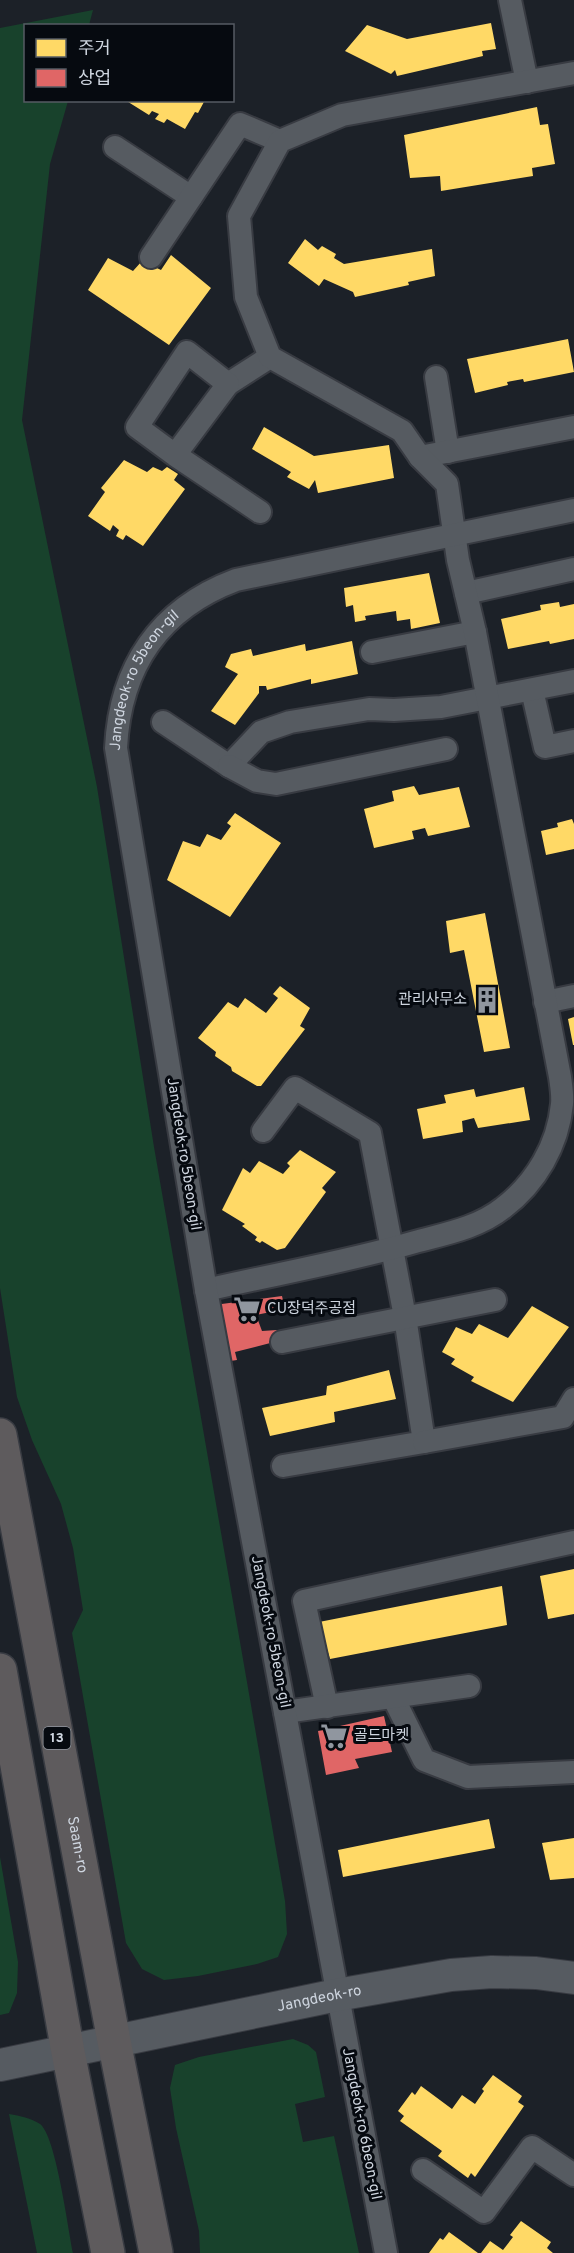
<svg xmlns="http://www.w3.org/2000/svg" width="574" height="2253" font-family="Overpass,'Noto Sans KR',sans-serif">
<style>
.green{fill:#18422c}
.homes{fill:#ffd966}
.shops{fill:#e06666}
.lines{fill:none;stroke-linecap:round;stroke-linejoin:round}
.street-casing{stroke:#383b42;stroke-width:26}
.secondary-casing{stroke:#383b42;stroke-width:34}
.primary-casing{stroke:#383b42;stroke-width:36}
.street{stroke:#565b61;stroke-width:22}
.secondary{stroke:#565b61;stroke-width:32}
.primary{stroke:#5e5b5d;stroke-width:33}
.labels{text-anchor:middle;dominant-baseline:central;stroke-width:6;stroke-linejoin:round;paint-order:stroke}
.shield{fill:#060a10;stroke:#9298a1;stroke-width:1.5}
.shield-label{font-size:14px;font-weight:bold;fill:#ced5df}
.street-label{font-size:15px;fill:#ced5df;stroke:#060a10}
.poi-label{font-size:15px;fill:#ced5df;stroke:#060a10;text-anchor:start}
</style>
<rect width="100%" height="100%" fill="#1c2128"/>
<g class="green">
<path d="M93,10L89,25L26,26V100L68,101L50,164L22,420L97,787L154,1147L285,1901L287,1934L278,1957L257,1964L198,1976L164,1980L142,1969L126,1943L72,1633L83,1610L73,1548L61,1504L32,1440L17,1397L0,1288V28Z"/>
<path d="M0,1857L18,1962L17,1993L9,2013L0,2015Z"/>
<path d="M293,2039L308,2045L316,2052L325,2097L295,2104L303,2142L334,2136L359,2253H200L199,2231L176,2128L170,2088L175,2065L199,2057Z"/>
<path d="M9,2114C20,2116 31,2118 40,2124C56,2136 68,2229 73,2253H37Z"/>
</g>
<g class="homes">
<path d="M491,23L496,49L482,51L483,56L397,76L395,70L391,74L345,51L367,25L407,39Z"/>
<path d="M125,100H205L198,113L195,112L185,129L167,119L164,123L155,119L159,114L152,111L149,115Z"/>
<path d="M537,107L540,125L548,124L555,164L532,168L533,176L441,191L440,176L410,178L404,135Z"/>
<path d="M305,239L318,250L322,246L336,254L334,258L344,264L432,249L435,276L408,282L409,285L355,297L353,292L324,279L319,286L288,263Z"/>
<path d="M171,255L211,288L169,345L88,290L108,258L133,271L142,261L161,270Z"/>
<path d="M568,339L574,372L524,382L523,379L507,382L508,385L475,393L467,359Z"/>
<path d="M264,427L314,456L389,445L394,478L318,493L315,480L309,489L287,477L291,472L252,449Z"/>
<path d="M124,460L147,472L153,467L162,471L167,467L178,474L174,480L185,489L143,546L126,535L123,540L116,536L119,530L113,525L110,531L88,516L105,492L101,488Z"/>
<path d="M429,573L440,623L411,629L410,619L397,621L396,611L365,616L366,620L355,622L353,605L346,607L344,588Z"/>
<path d="M559,602L560,607L574,604V639L550,644L549,641L508,649L501,619L541,610L540,605Z"/>
<path d="M352,641L358,674L311,684V679L267,690L266,686H259V693L235,725L211,711L238,674L225,667L231,654L251,649L253,656L305,644L306,651Z"/>
<path d="M414,786L419,795L459,787L470,827L428,836L425,828L412,831L414,839L374,848L364,809L394,801L392,791Z"/>
<path d="M235,813L281,843L230,917L167,880L183,841L200,847L207,834L221,840L231,826L227,823Z"/>
<path d="M572,819L574,824V849L546,855L541,831L558,827L557,823Z"/>
<path d="M485,913L510,1048L484,1052L464,950L450,953L446,921Z"/>
<path d="M280,986L310,1008L300,1026L305,1029L261,1086H257L232,1071L231,1067L215,1056L216,1052L198,1038L228,1002L238,1008L245,998L266,1013L278,998L273,994Z"/>
<path d="M574,1017V1045H573L568,1019Z"/>
<path d="M524,1087L530,1120L478,1128L474,1118L462,1121L463,1132L423,1139L417,1109L446,1103L444,1095L474,1089L476,1097Z"/>
<path d="M300,1150L336,1172L322,1188L326,1192L285,1248L277,1250L262,1241L260,1243L255,1240L257,1237L242,1226L245,1224L222,1210L243,1168L250,1173L259,1161L283,1174L290,1166L287,1163Z"/>
<path d="M532,1306L569,1327L513,1402L471,1381L474,1377L451,1364L455,1359L442,1352L456,1327L472,1334L479,1324L508,1338Z"/>
<path d="M389,1370L396,1399L334,1412L335,1422L270,1436L262,1408L326,1395L327,1386Z"/>
<path d="M574,1569V1614L548,1619L540,1576Z"/>
<path d="M502,1586L507,1625L330,1659L319,1622Z"/>
<path d="M489,1819L495,1848L343,1877L338,1850Z"/>
<path d="M574,1838V1878L550,1880L542,1843Z"/>
<path d="M493,2075L522,2096L518,2102L524,2106L475,2177L471,2173L468,2178L438,2156L442,2151L400,2121L404,2116L398,2111L412,2092L415,2095L421,2086L452,2109L462,2095L475,2104L484,2091L482,2089Z"/>
<path d="M521,2221L551,2242L547,2248L553,2253H481L490,2241L503,2250L513,2237L510,2235Z"/>
<path d="M449,2232L478,2253H429L440,2238L443,2240Z"/>
</g>
<g class="shops">
<path d="M282,1296L285,1309L256,1315L262,1331L277,1330L278,1341L235,1352L237,1360L224,1362L214,1305Z"/>
<path d="M384,1716L392,1752L355,1759L359,1768L326,1775L318,1731Z"/>
</g>
<g class="lines">
<defs>
<g id="street">
<path d="M510,0L527,82"/>
<path d="M115,147L191,197"/>
<path d="M151,257L240,124L280,141"/>
<path d="M436,377L448,452"/>
<path d="M228,384L270,357"/>
<path d="M175,455L228,384L187,352L137,427L175,455L260,512"/>
<path d="M420,457L574,427"/>
<path d="M466,593L574,569"/>
<path d="M372,652L475,632"/>
<path d="M532,690L545,747L574,741"/>
<path d="M163,722L229,766L261,732L290,722L369,709L394,710L441,707L574,681"/>
<path d="M229,766L257,781L276,784L446,749"/>
<path d="M545,1002L574,996"/>
<path d="M263,1131L295,1088L370,1133L405,1317L424,1442L283,1466"/>
<path d="M206,1290C275,1274 346,1262 415,1242C444,1234 478,1228 503,1208C536,1183 558,1145 562,1104C563,1095 561,1085 560,1077L475,632L458,560L447,484L420,457L402,431L270,357L246,297L239,216L280,141L342,115L574,73"/>
<path d="M282,1342L495,1300"/>
<path d="M424,1442L563,1417L574,1399"/>
<path d="M393,1697L424,1760L468,1777L574,1772"/>
<path d="M327,1707L304,1601L574,1542"/>
<path d="M285,1712L469,1686"/>
<path d="M423,2170L484,2212L532,2147L574,2175"/>
<path id="s1" d="M386,2253L206,1290L116,748C120,667 159,609 236,580L574,510"/>
</g>
<g id="secondary">
<path id="s2" d="M0,2065L337,1995L451,1975L492,1972L536,1973L574,1978"/>
</g>
<g id="primary">
<path id="s3" d="M0,1435L114,2041L156,2253"/>
<path d="M0,1670L68,2052L108,2253"/>
</g>
</defs>
<use href="#street" class="street-casing"/>
<use href="#secondary" class="secondary-casing"/>
<use href="#primary" class="primary-casing"/>
<use href="#street" class="street"/>
<use href="#secondary" class="secondary"/>
<use href="#primary" class="primary"/>
</g>
<defs>
<symbol id="building-bare" viewBox="-9 -9 18 18"><path d="M-4-6H4V6H1V3H-1V6H-4ZM-2.5-4.3h1.7v1.8h-1.7ZM.8-4.3h1.7v1.8H.8ZM-2.5-1h1.7V.8h-1.7ZM.8-1h1.7V.8H.8Z" fill="#90969f" stroke="#060a10" stroke-width="2.5" paint-order="stroke"/></symbol>
<symbol id="supermarket-bare" viewBox="-9 -9 18 18"><path d="M-6-5.5h2.5l.6 2H6L4.5 2H-2.5L-4.4-4H-6ZM-1.5 3.2a1.3 1.3 0 1 0 .1 0ZM3 3.2a1.3 1.3 0 1 0 .1 0Z" fill="#90969f" stroke="#060a10" stroke-width="2.5" paint-order="stroke"/></symbol>
</defs>
<g fill-rule="evenodd">
<use href="#building-bare" x="468" y="981" width="38" height="38"/>
<use href="#supermarket-bare" x="228" y="1290" width="38" height="38"/>
<use href="#supermarket-bare" x="315" y="1717" width="38" height="38"/>
</g>
<g class="labels">
<rect class="shield" x="43.5" y="1727" width="27" height="22" rx="4.5"/>
<g class="shield-label">
<text x="57" y="1738">13</text>
</g>
<g class="street-label">
<text stroke="none"><textPath href="#s1" startOffset="1604">Jangdeok-ro 5beon-gil</textPath></text>
<text transform="translate(183 1154) rotate(81)">Jangdeok-ro 5beon-gil</text>
<text transform="translate(270 1632) rotate(79)">Jangdeok-ro 5beon-gil</text>
<text stroke="none"><textPath href="#s3" startOffset="417">Saam-ro</textPath></text>
<text stroke="none"><textPath href="#s2" startOffset="326">Jangdeok-ro</textPath></text>
<text transform="translate(361 2124) rotate(79)">Jangdeok-ro 6beon-gil</text>
</g>
<g class="poi-label">
<text x="467" y="1000" text-anchor="end">관리사무소</text>
<text x="267" y="1309">CU장덕주공점</text>
<text x="354" y="1736">골드마켓</text>
</g>
</g>
<rect x="24" y="24" width="210" height="78" fill="#060a10" stroke="#565b63" stroke-width="1.5"/>
<rect x="36" y="39" width="30" height="18" fill="#ffd966" stroke="#565b63" stroke-width="1.5"/>
<text x="78" y="54" font-size="18" fill="#ced5df">주거</text>
<rect x="36" y="69" width="30" height="18" fill="#e06666" stroke="#565b63" stroke-width="1.5"/>
<text x="78" y="84" font-size="18" fill="#ced5df">상업</text>
</svg>
